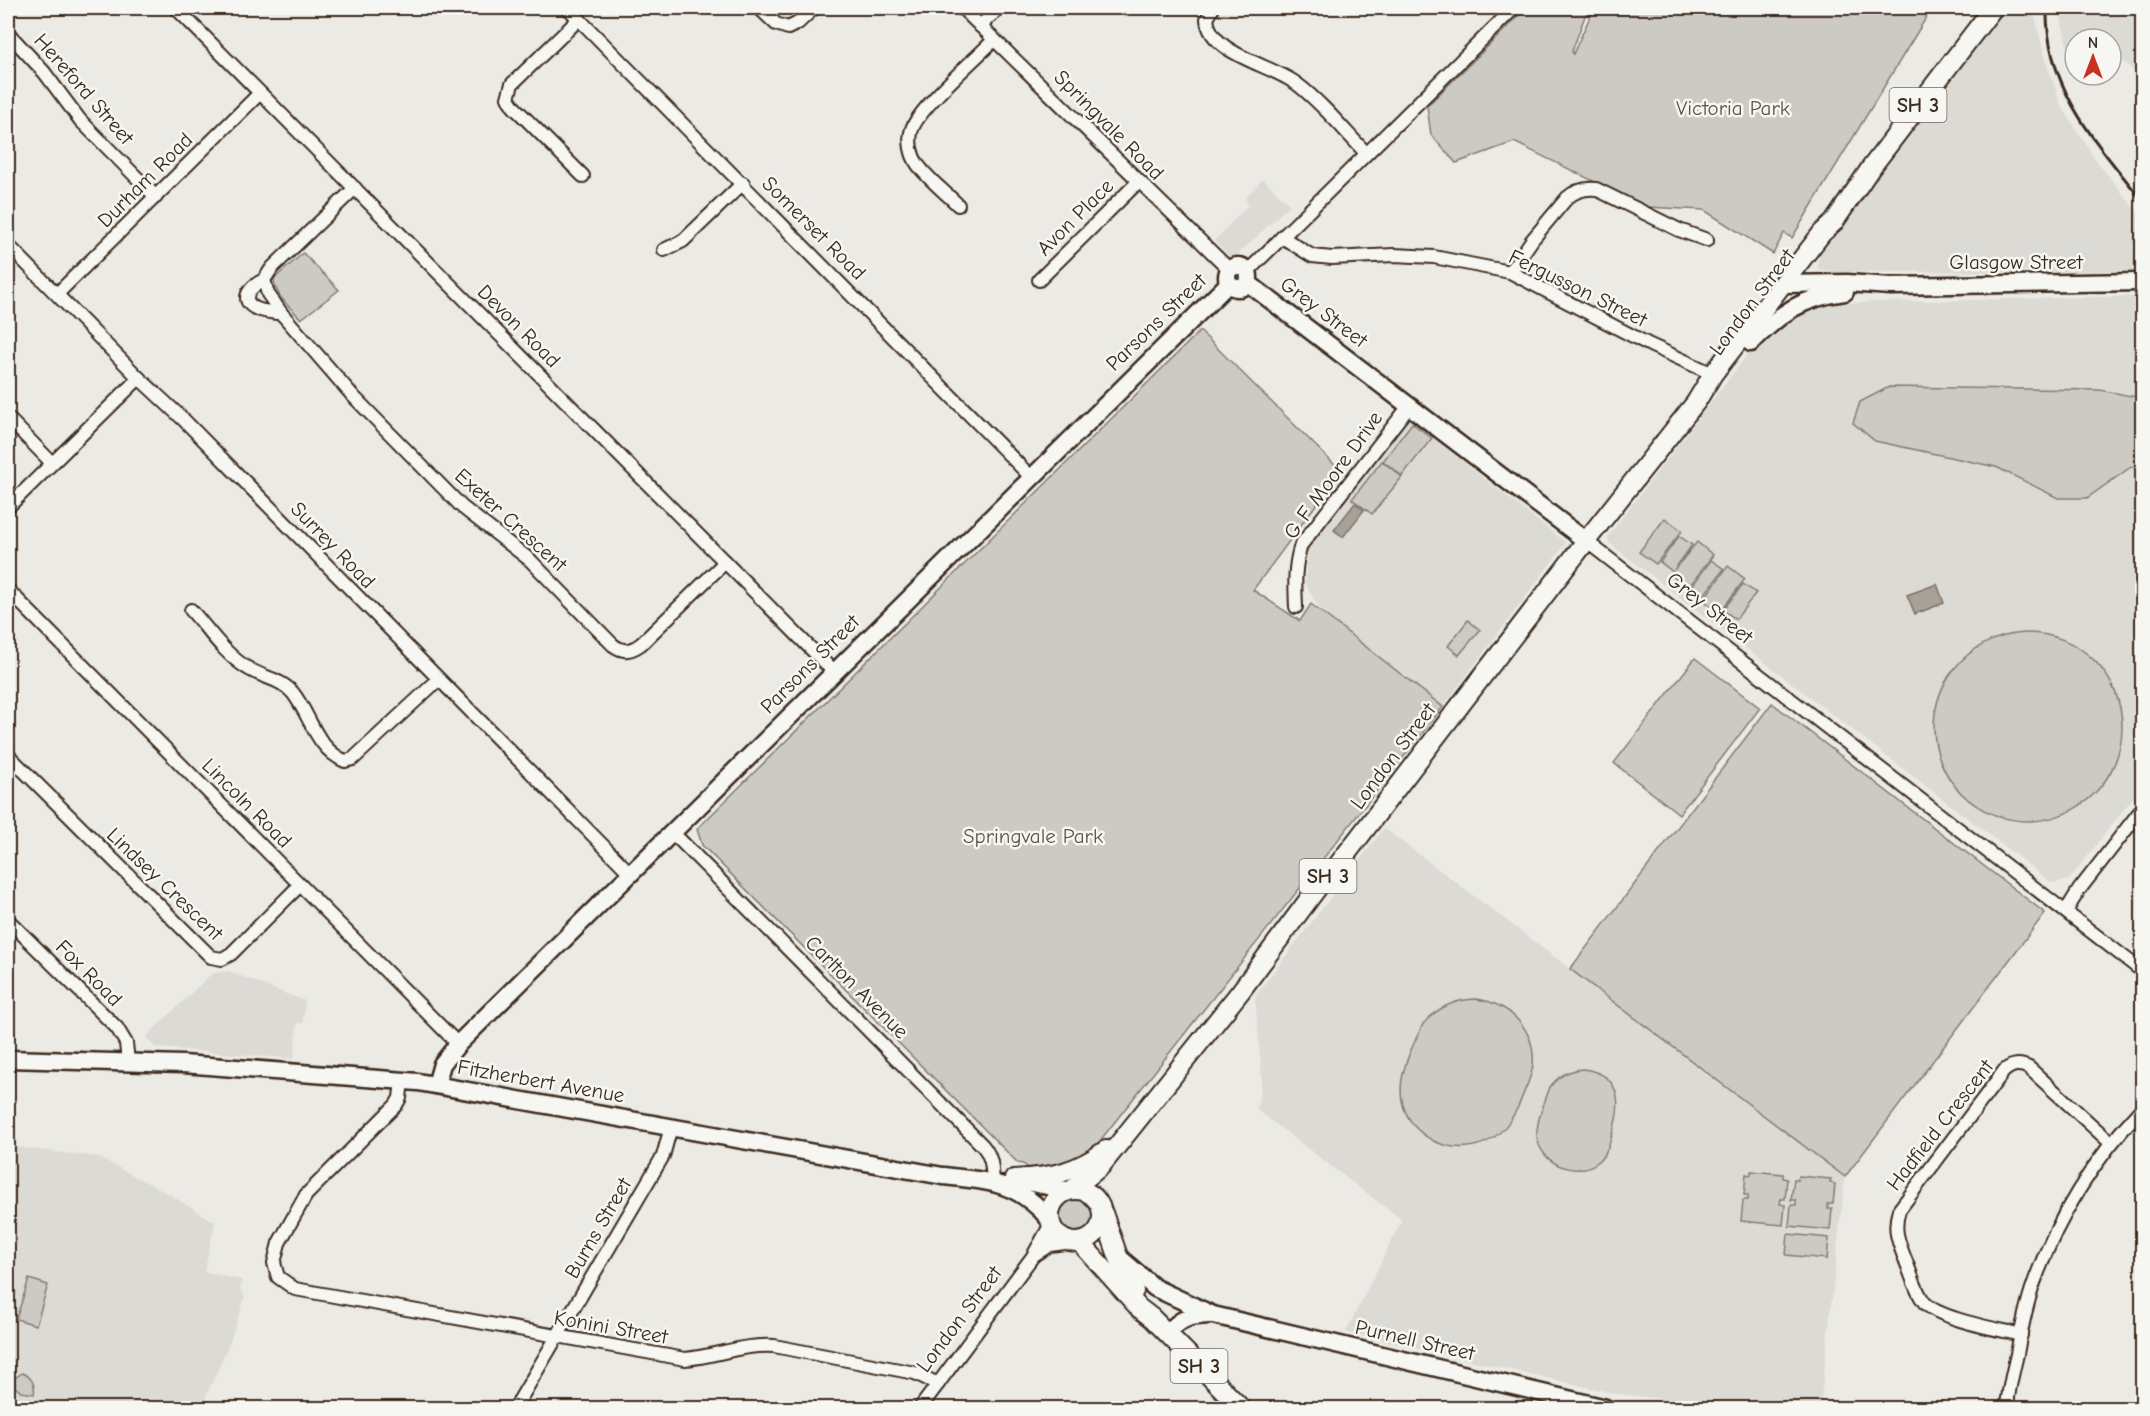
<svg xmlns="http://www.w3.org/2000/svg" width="2150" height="1416" font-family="'Comic Neue',sans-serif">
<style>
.built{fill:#dcdad4}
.green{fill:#cdcac4;stroke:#847a71;stroke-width:1.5}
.water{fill:#a8a198;stroke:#7c7167;stroke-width:1.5}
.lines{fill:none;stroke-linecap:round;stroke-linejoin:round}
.minor-casing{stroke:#3b2a1e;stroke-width:16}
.major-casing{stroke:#3b2a1e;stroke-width:21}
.highway-casing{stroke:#3b2a1e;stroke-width:22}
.minor{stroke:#f6f6f2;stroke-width:12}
.major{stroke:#f6f6f2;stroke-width:16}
.highway{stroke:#f6f6f2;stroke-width:18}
.rail{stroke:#3b2a1e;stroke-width:3}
.labels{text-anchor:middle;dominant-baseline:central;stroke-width:5;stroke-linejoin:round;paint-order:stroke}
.shield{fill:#f6f6f2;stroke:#73675e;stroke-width:1.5}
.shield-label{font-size:20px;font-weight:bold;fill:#3b2a1e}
.street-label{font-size:21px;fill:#3b2a1e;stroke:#f6f6f2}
.park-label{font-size:21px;fill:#605248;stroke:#f6f6f2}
</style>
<rect width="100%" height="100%" fill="#ebeae5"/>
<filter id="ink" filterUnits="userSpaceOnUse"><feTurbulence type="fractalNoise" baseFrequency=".0167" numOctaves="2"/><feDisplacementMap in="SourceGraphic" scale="12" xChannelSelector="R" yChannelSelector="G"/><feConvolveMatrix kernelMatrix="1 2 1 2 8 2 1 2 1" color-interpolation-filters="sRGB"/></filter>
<g filter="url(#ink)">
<g class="built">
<path d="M2004,8H2033L2046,62L2061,105L2095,159L2142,218V271L1834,272L1818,269V256Z"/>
<path d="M2059,8H2130L2140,15L2142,12V77L2114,54L2111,56V39H2075V71L2071,64Z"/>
<path d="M1263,179L1290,205L1237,255L1229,256L1214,241L1248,205L1245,198Z"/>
<path d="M2142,296V786L2069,880L2052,883L1609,543L1608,536L1774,320L1801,304Z"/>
<path d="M1409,419L1566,543L1443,707L1322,613L1305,584L1308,546L1402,420Z"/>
<path d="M1384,828L1845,1177L1820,1408H1750L1617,1394L1346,1332L1402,1220L1257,1110L1262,1079L1255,996Z"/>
<path d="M228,971L305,1001L303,1023H297L294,1059L162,1048L155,1047L146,1037L211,974Z"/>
<path d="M8,1146L98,1157L167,1193L215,1222L204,1272L242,1280L240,1289L245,1297L229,1344L201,1408H8Z"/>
</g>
<g class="green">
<path d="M1527,8H1588L1572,51L1573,54L1594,8H1932L1792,238L1784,233L1773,254L1704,210L1646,207L1514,142L1456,163L1431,135L1427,106Z"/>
<path d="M303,253L339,290L301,319C291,308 274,295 274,279Z"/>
<path d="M1200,331L1341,471L1253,590L1300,621L1311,604L1443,707L1099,1142L1073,1161L1033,1171L1023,1164L1018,1163L702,845L697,829Z"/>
<path d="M1889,387L2100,390L2142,398V468L2131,467L2087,498H2058L1996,467L1875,441L1853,423L1860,402Z"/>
<path d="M1412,423L1432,438L1402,476L1383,461Z"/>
<path d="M1382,461L1402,477L1372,514L1352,499Z"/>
<path d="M1665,518L1682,531L1656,564L1639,552Z"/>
<path d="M1679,536L1692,545L1674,570L1697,542L1713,555L1688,588L1671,575L1673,572L1660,562Z"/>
<path d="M1711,560L1724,569L1704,595L1692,586Z"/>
<path d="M1728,566L1745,579L1720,612L1703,600Z"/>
<path d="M1743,584L1756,593L1736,619L1723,610Z"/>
<path d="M1468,620L1480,630L1459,655L1448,646Z"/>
<circle cx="2028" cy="727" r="94"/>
<path d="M1695,658L1760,708L1679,814L1614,763Z"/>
<path d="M1772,703L2045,913L1845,1177L1570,969Z"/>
<path d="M1477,999C1510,1004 1536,1030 1533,1065C1532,1075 1527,1085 1523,1095C1511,1127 1491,1151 1453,1147C1440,1145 1427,1139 1417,1129C1386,1096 1407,1058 1423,1024C1438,1007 1455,999 1477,999Z"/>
<path d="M1583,1069C1621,1074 1622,1102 1613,1131C1610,1142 1608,1152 1600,1160C1578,1180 1540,1165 1537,1136C1536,1120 1545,1102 1550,1087C1558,1076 1569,1070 1583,1069Z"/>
<path d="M1751,1171L1783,1174V1178L1787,1179L1785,1199H1781L1780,1204L1785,1205L1783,1225L1741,1221L1743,1200H1748V1195H1744L1746,1174L1751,1175Z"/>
<path d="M1799,1176L1831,1179L1830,1183L1835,1184L1833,1204H1828V1209H1832L1830,1230L1789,1226L1791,1205H1796V1200H1791L1794,1179L1798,1180Z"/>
<circle cx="1076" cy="1215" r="20"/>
<path d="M1788,1234L1829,1238L1827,1259L1786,1255Z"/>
<path d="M29,1279L48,1285L36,1325L16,1319Z"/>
<path d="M22,1373C31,1376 36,1385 34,1394L21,1392L15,1387V1378Z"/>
</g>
<g class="water">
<path d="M1355,503L1364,510L1343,537L1334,530Z"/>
<path d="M1937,584L1944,603L1915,614L1907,595Z"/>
</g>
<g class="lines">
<defs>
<g id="minor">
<path d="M176,8L834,672"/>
<path d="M568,8L1031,477"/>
<path d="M759,8L776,24L788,28L798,23L814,8"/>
<path d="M962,8L1230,270"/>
<path d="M1213,8L1207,19C1210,55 1273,65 1297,84C1322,103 1344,130 1366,153"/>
<path d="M579,19L512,84L508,98L514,107L583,176"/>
<path d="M980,26L999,8"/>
<path d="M8,33L44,72L80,120L156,197"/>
<path d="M355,188L272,268L264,280L268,294L282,314L353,396L462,507L530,560L613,645C624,653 631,651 641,644L725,562"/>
<path d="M958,205C945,192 929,180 918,165C911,155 908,141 912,129C920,107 975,59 994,40"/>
<path d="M1282,237L1312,256L1332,258L1394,255L1434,257L1510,272L1650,345L1713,374"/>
<path d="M8,245L139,378L184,420L630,873"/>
<path d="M664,250L683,241L743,183"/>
<path d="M1248,271L1514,8"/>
<path d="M1510,272L1532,240L1567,198C1576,190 1585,188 1596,189L1679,230L1707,240"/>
<path d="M264,280C251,286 237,300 257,309C264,312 274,312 282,314"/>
<path d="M1039,280L1138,182"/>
<path d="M57,294L260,93"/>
<path d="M8,418L52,463"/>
<path d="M8,507L139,378"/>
<path d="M1586,541L2142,971"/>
<path d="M8,590L458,1044"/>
<path d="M1296,607C1295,585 1294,566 1301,545L1409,406"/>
<path d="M191,610C208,629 226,656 249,669C264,678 281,679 293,693C311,716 316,749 345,761L353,759L438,680"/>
<path d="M8,755L211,957L222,959L231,954L300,885"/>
<path d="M672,832L983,1146C992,1157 992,1167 993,1182"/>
<path d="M2066,911L2079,890L2142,809"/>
<path d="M8,920L117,1028L126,1043L128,1062"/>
<path d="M402,1081L400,1098L396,1105L306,1195L279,1243L274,1263L278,1277L295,1289L685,1359C718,1356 741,1344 774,1346L915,1373L938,1384"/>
<path d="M1034,1255L1050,1245L1072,1242"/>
<path d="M2021,1335C1998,1329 1938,1319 1924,1302C1915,1290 1911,1273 1905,1259C1898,1241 1893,1229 1899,1210L2004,1071C2012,1064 2019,1063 2029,1068L2111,1143"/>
<path d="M515,1408L663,1156L671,1127"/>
<path d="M920,1408L1033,1256L1051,1224"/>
<path d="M2007,1408C2008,1390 2013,1372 2017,1354C2021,1331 2026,1305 2034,1283C2057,1218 2095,1158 2142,1108"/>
</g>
<g id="major">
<circle cx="1238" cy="277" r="11"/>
<path d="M1248,283L1586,541"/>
<path d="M1783,284L1847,283L1891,286L2142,282"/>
<path d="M1751,343C1780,313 1803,297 1845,292"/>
<path d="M8,1059L183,1064L418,1082L943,1176C989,1181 1019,1182 1050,1220"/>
<path d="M436,1085L442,1064L458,1044L1229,283"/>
<path d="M1023,1181L1066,1190"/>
<path d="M1121,1259L1155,1288L1213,1315L1606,1408"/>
<path d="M1167,1333C1182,1318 1188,1316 1209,1315"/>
</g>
<g id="highway">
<path d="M1014,1179C1051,1177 1076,1173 1106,1150"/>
<path d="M1073,1189L1101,1166L1240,992L1324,879L1334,870L1586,541L1696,402L1713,374L1822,233L1834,222L1870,169L1993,8"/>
<circle cx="1076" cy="1216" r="26"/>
<path d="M1103,1213L1118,1256L1134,1291"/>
<path d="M1080,1242L1139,1308L1152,1318L1241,1408"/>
</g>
</defs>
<use href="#minor" class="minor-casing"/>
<use href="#major" class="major-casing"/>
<use href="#highway" class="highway-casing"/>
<use href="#minor" class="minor"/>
<use href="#major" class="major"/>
<use href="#highway" class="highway"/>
<path class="rail" d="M2047,8C2045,87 2096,143 2142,200"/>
</g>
</g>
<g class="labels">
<g class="shield">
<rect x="1889.5" y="88" width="57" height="34" rx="4.5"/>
<rect x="1299.5" y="859" width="57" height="34" rx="4.5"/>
<rect x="1170.5" y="1349" width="57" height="34" rx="4.5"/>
</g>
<g class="shield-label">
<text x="1918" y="105">SH 3</text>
<text x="1328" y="876">SH 3</text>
<text x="1199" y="1366">SH 3</text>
</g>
<g class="street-label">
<text transform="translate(84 89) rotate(49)">Hereford Street</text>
<text transform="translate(1109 125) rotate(45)">Springvale Road</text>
<text transform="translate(145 180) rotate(-45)">Durham Road</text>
<text transform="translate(1075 217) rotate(-45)">Avon Place</text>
<text transform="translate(814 228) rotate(45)">Somerset Road</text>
<text x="2016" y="262">Glasgow Street</text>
<text transform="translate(1578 288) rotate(26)">Fergusson Street</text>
<text transform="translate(1752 302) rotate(-53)">London Street</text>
<text transform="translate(1324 312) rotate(37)">Grey Street</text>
<text transform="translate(1156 322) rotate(-44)">Parsons Street</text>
<text transform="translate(519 326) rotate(45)">Devon Road</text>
<text transform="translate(1333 475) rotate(-54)">G F Moore Drive</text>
<text transform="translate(511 520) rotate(42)">Exeter Crescent</text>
<text transform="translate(333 545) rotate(46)">Surrey Road</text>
<text transform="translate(1710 608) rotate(38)">Grey Street</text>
<text transform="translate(810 664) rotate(-45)">Parsons Street</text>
<text transform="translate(1393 756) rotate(-53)">London Street</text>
<text transform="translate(247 803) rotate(45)">Lincoln Road</text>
<text transform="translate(165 884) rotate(44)">Lindsey Crescent</text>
<text transform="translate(89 973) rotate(45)">Fox Road</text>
<text transform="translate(857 987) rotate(45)">Carlton Avenue</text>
<text transform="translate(541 1081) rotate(10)">Fitzherbert Avenue</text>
<text transform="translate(1940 1125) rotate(-52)">Hadfield Crescent</text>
<text transform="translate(598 1228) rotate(-60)">Burns Street</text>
<text transform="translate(959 1319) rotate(-53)">London Street</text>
<text transform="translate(611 1327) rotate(10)">Konini Street</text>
<text transform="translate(1415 1340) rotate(13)">Purnell Street</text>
</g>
<g class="park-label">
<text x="1733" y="108">Victoria Park</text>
<text x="1033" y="836">Springvale Park</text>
</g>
</g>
<rect width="2150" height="1416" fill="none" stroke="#f6f6f2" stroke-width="30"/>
<rect x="15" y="15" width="2120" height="1386" fill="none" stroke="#3b2a1e" stroke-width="2" filter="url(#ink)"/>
<g transform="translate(2093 57)"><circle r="28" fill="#f6f6f2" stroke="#aba49d" stroke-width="1.5"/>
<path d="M0-4.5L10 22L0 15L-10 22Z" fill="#c8321e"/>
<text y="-9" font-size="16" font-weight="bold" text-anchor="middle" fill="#3b2a1e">N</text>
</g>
</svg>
